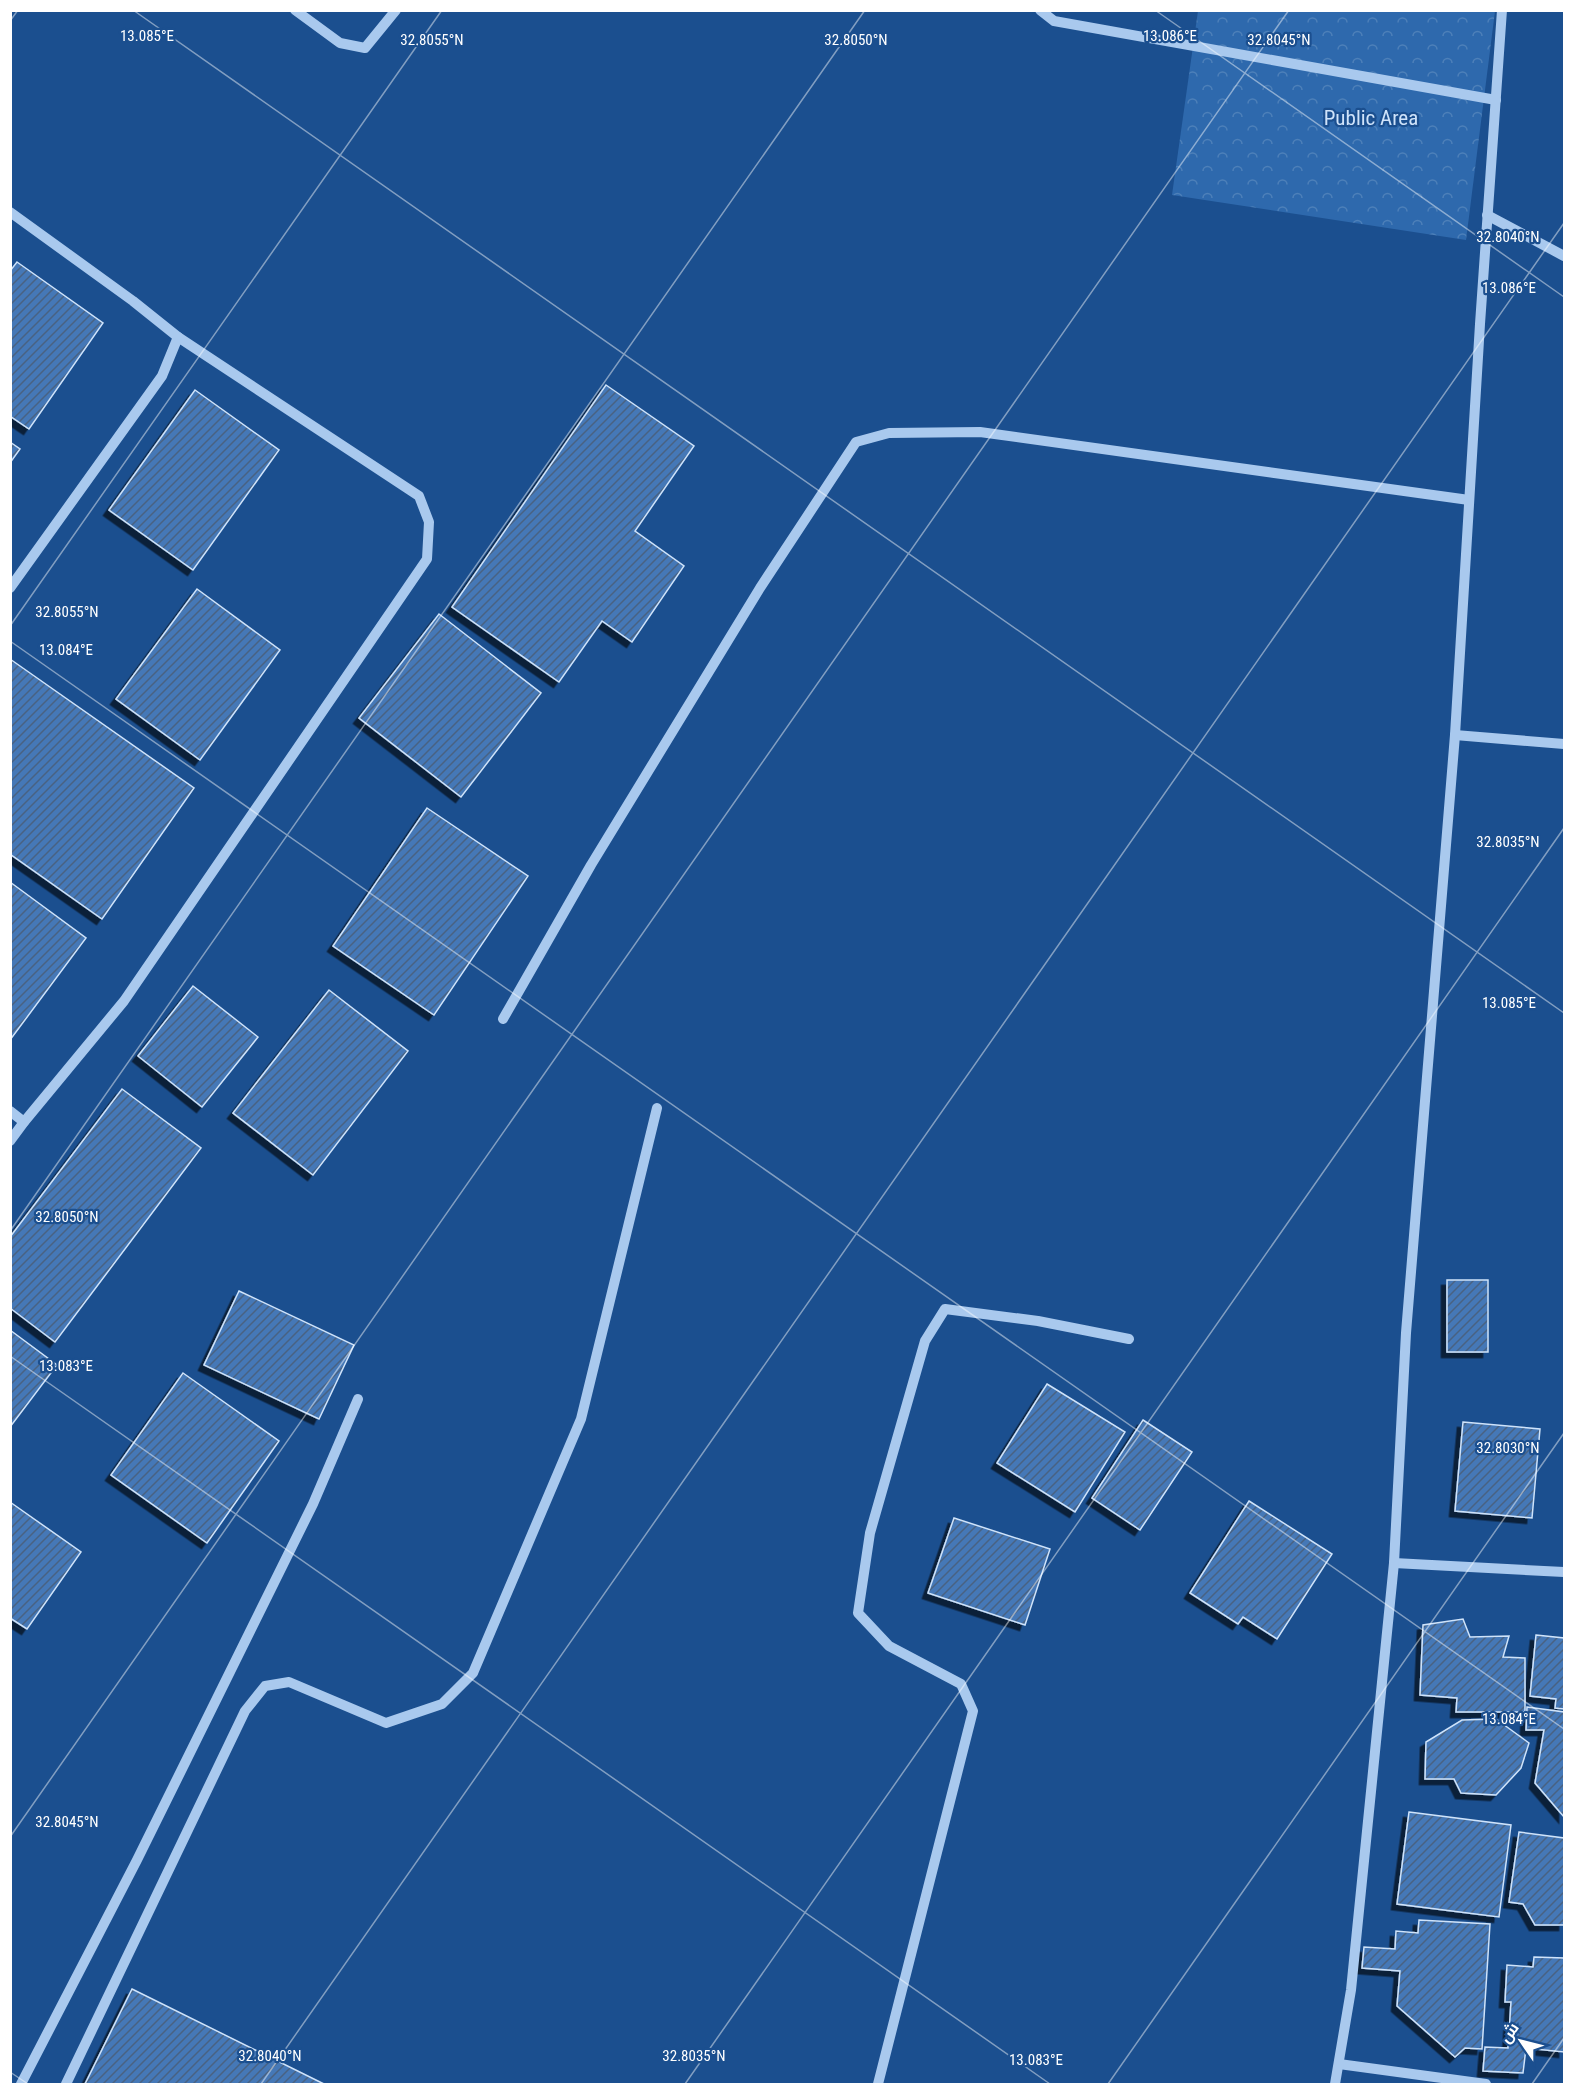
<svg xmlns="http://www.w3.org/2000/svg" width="1575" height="2095" font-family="'Roboto Condensed',Cairo,sans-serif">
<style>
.forest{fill:url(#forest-crowns)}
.building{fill:url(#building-hatch);stroke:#cfe3fa;stroke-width:1.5;filter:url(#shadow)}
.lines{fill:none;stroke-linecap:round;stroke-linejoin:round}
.minor{stroke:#a9c9ee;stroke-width:10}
.ticks{fill:none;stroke:#fff;stroke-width:1.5;stroke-opacity:0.45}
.labels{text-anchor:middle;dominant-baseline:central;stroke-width:4.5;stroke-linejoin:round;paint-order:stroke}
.park-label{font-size:21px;fill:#cfe3fa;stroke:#1b4f8f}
.ticks-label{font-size:15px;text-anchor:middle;fill:#fff;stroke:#1b4f8f;stroke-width:4.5;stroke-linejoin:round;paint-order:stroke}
</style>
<defs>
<pattern id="forest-crowns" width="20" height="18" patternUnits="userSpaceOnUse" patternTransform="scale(1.5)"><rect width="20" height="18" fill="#2e69ad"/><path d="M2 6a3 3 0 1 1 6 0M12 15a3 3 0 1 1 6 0" fill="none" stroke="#4d80b9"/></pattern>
<pattern id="building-hatch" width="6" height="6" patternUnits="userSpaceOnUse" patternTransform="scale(1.5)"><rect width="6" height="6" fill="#4478b7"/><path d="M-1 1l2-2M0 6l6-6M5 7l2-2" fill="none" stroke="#486282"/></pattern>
<filter id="shadow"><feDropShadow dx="-5.5" dy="5.5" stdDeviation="0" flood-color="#0009"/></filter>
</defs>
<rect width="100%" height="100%" fill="#1b4f8f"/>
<path class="forest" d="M1198,11H1495L1466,240L1172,195Z"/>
<g class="building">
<path d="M17,262L103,323L29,429L10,416V271Z"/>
<path d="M606,385L694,446L635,531L684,566L632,642L602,621L559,682L452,607Z"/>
<path d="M195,390L279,450L193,570L109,510Z"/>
<path d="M10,442L20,449L10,463Z"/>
<path d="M197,589L280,650L200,760L116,699Z"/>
<path d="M439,614L541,693L461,797L359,718Z"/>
<path d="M10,659L194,788L102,919L10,854Z"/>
<path d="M427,808L528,876L434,1015L333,946Z"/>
<path d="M10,882L86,938L10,1040Z"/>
<path d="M193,986L258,1037L202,1107L138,1056Z"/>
<path d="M329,990L408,1051L313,1175L233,1113Z"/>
<path d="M122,1089L201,1148L55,1342L10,1308V1237Z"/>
<rect x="1447" y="1280" width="41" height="72"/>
<path d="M239,1291L354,1345L319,1419L204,1365Z"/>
<path d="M10,1330L57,1365L10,1427Z"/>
<path d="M183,1373L279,1441L207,1543L111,1475Z"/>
<path d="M1047,1384L1125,1432L1075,1512L997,1463Z"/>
<path d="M1143,1420L1192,1452L1140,1530L1092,1498Z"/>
<path d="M1463,1422L1540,1429L1532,1518L1455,1511Z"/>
<path d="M1249,1501L1332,1554L1277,1639L1243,1617L1238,1624L1190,1593Z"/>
<path d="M10,1502L81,1552L27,1629L10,1618Z"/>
<path d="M954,1518L1050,1549L1025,1625L928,1593Z"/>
<path d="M1463,1619L1470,1637L1509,1636L1503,1657L1525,1658V1712H1456L1457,1698L1420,1695L1423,1625Z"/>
<path d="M1536,1635L1564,1638V1709L1555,1708L1556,1699L1530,1696Z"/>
<path d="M1527,1707L1564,1712V1817L1535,1783L1544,1730H1526Z"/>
<path d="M1496,1719L1529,1743L1521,1768L1496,1795L1461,1793L1454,1779H1425L1426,1742L1462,1720Z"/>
<path d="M1409,1812L1511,1825L1499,1917L1397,1904Z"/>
<path d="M1519,1832L1564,1838V1925H1535L1523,1904L1509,1902Z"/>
<path d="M1419,1920L1490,1924L1482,2049L1465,2048L1455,2057L1397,2006L1400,1971L1362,1968L1364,1947L1395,1949L1396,1931L1418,1933Z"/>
<path d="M1534,1957L1564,1958V2052L1526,2048L1523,2073L1483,2071L1485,2047L1508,2048L1511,2002H1505L1507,1965L1533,1967Z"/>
<path d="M132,1989L324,2084H85Z"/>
</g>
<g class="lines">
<g class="minor">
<path d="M295,10L340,43L365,48L396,10"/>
<path d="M1040,10L1054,21L1496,100"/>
<path d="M10,212L133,301L178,337L162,376L10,588"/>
<path d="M1487,215L1564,256"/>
<path d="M1455,735L1564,744"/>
<path d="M503,1019L591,865L760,588L856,442L889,433L980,432L1469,500"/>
<path d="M10,1111L24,1122"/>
<path d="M10,1141L24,1122L124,1001L427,559L429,522L419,496L178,337"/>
<path d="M1394,1563L1564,1572"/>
<path d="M1339,2064L1486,2084"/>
<path d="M21,2084L137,1860L313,1504L358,1399"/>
<path d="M66,2084L245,1711L265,1686L289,1682L386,1723L442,1704L473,1673L581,1419L657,1108"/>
<path d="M878,2084L973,1711L961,1684L889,1646L858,1613L870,1533L925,1341L945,1309L1038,1321L1129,1339"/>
<path d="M1335,2084L1351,1990L1394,1563L1406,1333L1455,735L1480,324L1502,10"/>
</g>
</g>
<path class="ticks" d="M133,10L1564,1013M1155,10L1564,297M10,21L18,10M10,626L442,10M10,641L1564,1729M10,1231L865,10M10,1356L1050,2084M10,1837L1289,10M10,2072L28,2084M261,2084L1564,223M685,2084L1564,828M1108,2084L1564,1433M1532,2084L1564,2038"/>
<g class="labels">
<g class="park-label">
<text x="1371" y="118">Public Area</text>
</g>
</g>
<g class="ticks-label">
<text x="147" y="41">13.085°E</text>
<text x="1170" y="41">13.086°E</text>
<text x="432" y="45">32.8055°N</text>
<text x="856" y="45">32.8050°N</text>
<text x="1279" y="45">32.8045°N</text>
<text x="1508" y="242">32.8040°N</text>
<text x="1509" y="293">13.086°E</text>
<text x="67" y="617">32.8055°N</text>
<text x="66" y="655">13.084°E</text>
<text x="1508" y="847">32.8035°N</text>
<text x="1509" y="1008">13.085°E</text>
<text x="67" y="1222">32.8050°N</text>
<text x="66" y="1371">13.083°E</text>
<text x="1508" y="1453">32.8030°N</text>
<text x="1509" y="1724">13.084°E</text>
<text x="67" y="1827">32.8045°N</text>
<text x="270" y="2061">32.8040°N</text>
<text x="694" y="2061">32.8035°N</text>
<text x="1036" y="2065">13.083°E</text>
</g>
<rect width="1575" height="2095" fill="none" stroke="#ffffff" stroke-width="24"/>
<g transform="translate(1521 2041) rotate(305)" stroke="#1b4f8f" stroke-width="4.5" paint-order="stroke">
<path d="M0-4.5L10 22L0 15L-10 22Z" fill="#ffffff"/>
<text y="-9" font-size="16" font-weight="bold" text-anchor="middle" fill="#ffffff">ش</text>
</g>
</svg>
